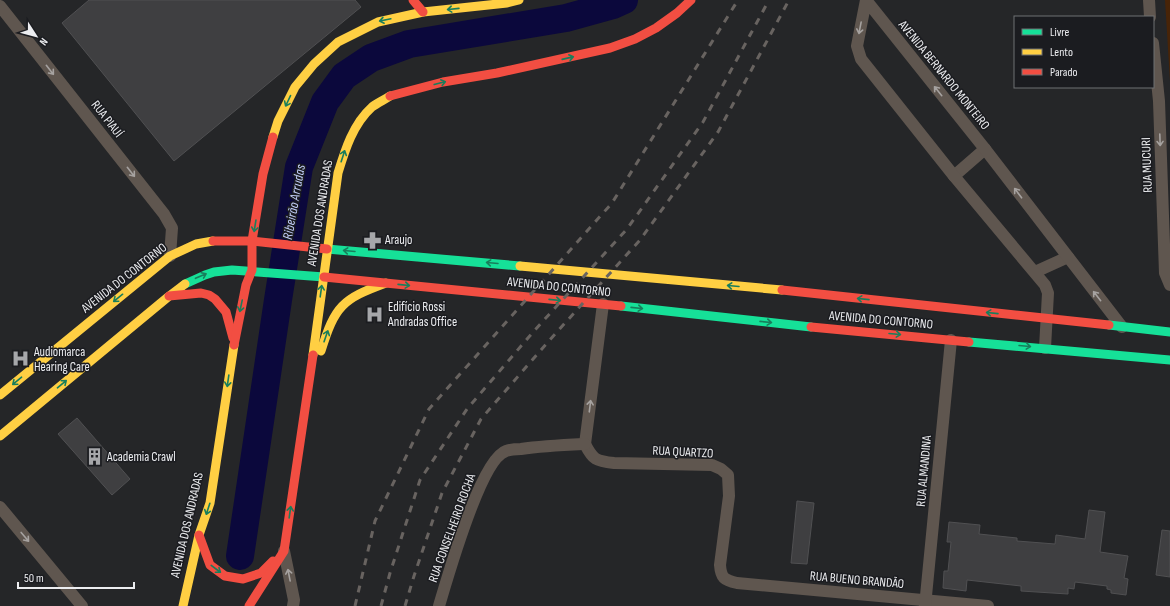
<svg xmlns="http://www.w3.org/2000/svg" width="1170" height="606" font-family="'Sofia Sans Condensed',sans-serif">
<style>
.green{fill:#482408}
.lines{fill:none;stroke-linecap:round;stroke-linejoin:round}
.river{stroke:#0b083c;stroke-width:28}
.building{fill:#3f3f41;stroke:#505052}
.street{stroke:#5f564f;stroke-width:12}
.fast{stroke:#16e098;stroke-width:9}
.slow{stroke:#ffcf43;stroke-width:9}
.jam{stroke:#f24e42;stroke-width:9}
.rail{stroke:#686360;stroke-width:3;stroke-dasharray:7 7;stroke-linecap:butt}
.oneway{stroke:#187e5c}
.oneway2{stroke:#a6a2a0}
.labels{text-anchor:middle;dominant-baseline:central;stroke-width:3;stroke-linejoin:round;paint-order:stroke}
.street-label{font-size:13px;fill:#ecedf0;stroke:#1b1c20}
.poi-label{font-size:13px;fill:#ecedf0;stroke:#1b1c20;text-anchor:start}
.water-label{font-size:14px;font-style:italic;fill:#c2cefa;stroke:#1b1c20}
</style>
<rect width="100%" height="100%" fill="#252628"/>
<path class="green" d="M1165,0H1170V81Z"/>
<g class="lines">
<path class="river" d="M240,556L278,300L299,167L325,102L344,76L371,58L409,44L566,18L613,5L624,0"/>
</g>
<g class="building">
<path d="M89,0H355L361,7L174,161L62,23Z"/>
<path d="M77,418L130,479L112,495L58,434Z"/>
<path d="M797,501L814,503L807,564L791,563Z"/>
<path d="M1089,510L1105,512L1100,552L1128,556L1124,578L1128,579L1126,595L1111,593V590L1107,589V586L1075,582L1074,589L1068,588V594L1021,591V586L967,580L966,591L943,588L944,571H948L951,542H947L949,522L980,525L979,534L1017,538V541L1055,544L1056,535L1085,539Z"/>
<path d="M1162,530L1170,531V577L1156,575Z"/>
</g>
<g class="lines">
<g class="street">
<path d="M1149,0L1150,17"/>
<path d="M0,6L164,214L172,228L170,256"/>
<path d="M1153,43L1159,101L1165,273L1170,285"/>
<path d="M954,176L985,149"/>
<path d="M1035,272L1068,257"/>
<path d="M1045,348L1048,293L1045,285L954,176L861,59L857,46L866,0L985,149L1122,327"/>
<path d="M585,444C593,460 596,461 614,463L712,465L721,469L728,475L729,496L720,565C721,578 724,580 737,583L988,606"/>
<path d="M585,444L603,304"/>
<path d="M0,507L82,606"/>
<path d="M284,551L294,600L293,606"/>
<path d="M439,606C447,579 481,459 506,451C511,449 516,449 521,449C542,446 564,445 585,444"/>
<path d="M925,606L951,340"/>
</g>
<g class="fast">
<path d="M327,249L520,266"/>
<path d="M185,284L205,275L214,272L232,270L324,277"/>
<path d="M621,306L811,327"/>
<path d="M1109,325L1170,332"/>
<path d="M969,342L1170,360"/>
</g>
<g class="slow">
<path d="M273,137L278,121L295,87L314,64L338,42L378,22L423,12L507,3L519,0"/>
<path d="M520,266L782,290"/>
<path d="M321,351C335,306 342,299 386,283"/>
<path d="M313,355L338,173C345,150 353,124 372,107C377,103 384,100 390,96"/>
<path d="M0,395L170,256L196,244L213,241"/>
<path d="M0,436L168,297L185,284"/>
<path d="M183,606L199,535L210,503L234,345"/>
</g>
<g class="jam">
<path d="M413,0L423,12"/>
<path d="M390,96L443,82L497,73L610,48L635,39L656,28L677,13L691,0"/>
<path d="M213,241H252L327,249"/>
<path d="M324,277L621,306"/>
<path d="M782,290L1109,325"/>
<path d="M169,296L201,293L209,295L215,299L226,312L233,338"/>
<path d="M811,327L969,342"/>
<path d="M234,345L246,285L252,270V241L263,174L273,137"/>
<path d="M199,535L210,565L225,576L243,579L261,573L273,561"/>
<path d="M249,606L284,551L313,355"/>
</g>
<g class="rail">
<path d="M355,606L375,521L429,409L612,203L738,0"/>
<path d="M381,606L390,573L420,480L467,409L534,331L627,229L703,122L769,0"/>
<path d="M405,606L414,576L442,493L481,419L547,343L640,240L718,132L789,0"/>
</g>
</g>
<defs><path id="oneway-shaft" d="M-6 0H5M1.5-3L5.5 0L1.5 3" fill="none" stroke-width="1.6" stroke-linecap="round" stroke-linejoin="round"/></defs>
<g class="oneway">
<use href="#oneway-shaft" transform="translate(453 9) rotate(174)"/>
<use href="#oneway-shaft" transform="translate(385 20) rotate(168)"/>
<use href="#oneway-shaft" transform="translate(568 58) rotate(-13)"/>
<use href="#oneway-shaft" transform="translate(440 83) rotate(-14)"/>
<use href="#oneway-shaft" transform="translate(288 101) rotate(115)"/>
<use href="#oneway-shaft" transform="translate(343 156) rotate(-72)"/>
<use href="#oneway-shaft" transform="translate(255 226) rotate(99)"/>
<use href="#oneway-shaft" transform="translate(349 251) rotate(-175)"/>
<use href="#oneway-shaft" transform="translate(492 263) rotate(-175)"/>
<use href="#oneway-shaft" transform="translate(201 276) rotate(-23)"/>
<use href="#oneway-shaft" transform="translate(404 285) rotate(6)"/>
<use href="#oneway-shaft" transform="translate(733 286) rotate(-175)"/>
<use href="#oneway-shaft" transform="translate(321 291) rotate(-82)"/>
<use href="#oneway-shaft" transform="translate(118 298) rotate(141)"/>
<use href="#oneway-shaft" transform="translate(863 299) rotate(-174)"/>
<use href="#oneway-shaft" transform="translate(555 300) rotate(6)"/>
<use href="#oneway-shaft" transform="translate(241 306) rotate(102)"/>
<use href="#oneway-shaft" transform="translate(637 308) rotate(6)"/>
<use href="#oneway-shaft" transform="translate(992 313) rotate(-174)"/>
<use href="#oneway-shaft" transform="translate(766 322) rotate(6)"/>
<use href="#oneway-shaft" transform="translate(895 334) rotate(5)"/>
<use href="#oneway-shaft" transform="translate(326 336) rotate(-71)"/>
<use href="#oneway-shaft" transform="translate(1025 346) rotate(5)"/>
<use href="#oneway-shaft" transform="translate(17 381) rotate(140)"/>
<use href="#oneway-shaft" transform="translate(228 381) rotate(98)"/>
<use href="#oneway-shaft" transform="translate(62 384) rotate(-40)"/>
<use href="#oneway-shaft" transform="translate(208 509) rotate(108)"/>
<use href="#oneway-shaft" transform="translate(290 512) rotate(-82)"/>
<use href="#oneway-shaft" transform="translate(216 569) rotate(37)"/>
</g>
<g class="oneway2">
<use href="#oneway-shaft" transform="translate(860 28) rotate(101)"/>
<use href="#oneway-shaft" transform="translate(50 70) rotate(52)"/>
<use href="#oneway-shaft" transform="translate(938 91) rotate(-129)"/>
<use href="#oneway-shaft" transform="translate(1160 140) rotate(88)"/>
<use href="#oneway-shaft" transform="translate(131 172) rotate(52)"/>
<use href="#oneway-shaft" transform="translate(1018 193) rotate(-127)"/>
<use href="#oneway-shaft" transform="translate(1097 296) rotate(-128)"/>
<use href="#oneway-shaft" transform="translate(590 406) rotate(-83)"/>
<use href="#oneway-shaft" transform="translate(25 537) rotate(50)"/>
<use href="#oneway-shaft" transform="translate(289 575) rotate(-101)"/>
</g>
<defs>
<symbol id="pharmacy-bare" viewBox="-9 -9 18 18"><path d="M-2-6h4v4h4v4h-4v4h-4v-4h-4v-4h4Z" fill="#a6a7aa" stroke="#1b1c20" stroke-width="2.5" paint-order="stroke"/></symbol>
<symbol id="hospital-bare" viewBox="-9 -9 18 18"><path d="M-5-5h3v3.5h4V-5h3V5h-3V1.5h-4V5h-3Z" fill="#a6a7aa" stroke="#1b1c20" stroke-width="2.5" paint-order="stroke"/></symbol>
<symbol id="building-bare" viewBox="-9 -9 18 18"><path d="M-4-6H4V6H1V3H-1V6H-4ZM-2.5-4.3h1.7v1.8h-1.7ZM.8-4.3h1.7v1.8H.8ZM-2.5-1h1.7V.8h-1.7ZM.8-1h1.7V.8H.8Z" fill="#a6a7aa" stroke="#1b1c20" stroke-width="2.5" paint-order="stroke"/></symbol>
</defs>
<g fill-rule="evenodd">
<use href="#pharmacy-bare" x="360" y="228" width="25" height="25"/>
<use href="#hospital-bare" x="362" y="302" width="25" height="25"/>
<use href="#hospital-bare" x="8" y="346" width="25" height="25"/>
<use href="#building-bare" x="82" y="444" width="25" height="25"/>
</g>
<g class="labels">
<g class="street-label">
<text transform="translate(944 75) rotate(51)">AVENIDA BERNARDO MONTEIRO</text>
<text transform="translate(107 119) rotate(52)">RUA PIAUÍ</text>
<text transform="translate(1147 165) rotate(-92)">RUA MUCURI</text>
<text transform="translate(320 213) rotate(-81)">AVENIDA DOS ANDRADAS</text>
<text transform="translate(124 278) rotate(-38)">AVENIDA DO CONTORNO</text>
<text transform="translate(559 287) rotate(6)">AVENIDA DO CONTORNO</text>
<text transform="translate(881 320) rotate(5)">AVENIDA DO CONTORNO</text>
<text transform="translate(683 452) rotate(3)">RUA QUARTZO</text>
<text transform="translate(924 471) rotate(-85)">RUA ALMANDINA</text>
<text transform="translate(187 525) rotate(-77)">AVENIDA DOS ANDRADAS</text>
<text transform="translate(452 528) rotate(-70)">RUA CONSELHEIRO ROCHA</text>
<text transform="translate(857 580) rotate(5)">RUA BUENO BRANDÃO</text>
</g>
<g class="poi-label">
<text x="385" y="240">Araujo</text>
<text x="388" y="307">Edifício Rossi<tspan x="388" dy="15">Andradas Office</tspan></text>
<text x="34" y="352">Audiomarca<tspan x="34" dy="15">Hearing Care</tspan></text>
<text x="107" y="457">Academia Crawl</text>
</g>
<g class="water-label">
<text transform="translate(294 202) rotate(-80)">Ribeirão Arrudas</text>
</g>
</g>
<rect x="1014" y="16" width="140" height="72" fill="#1b1c20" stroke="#6f7073"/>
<rect x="1022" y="29" width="20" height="6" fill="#16e098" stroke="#6f7073"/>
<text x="1050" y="36" font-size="12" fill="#ecedf0">Livre</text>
<rect x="1022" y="49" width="20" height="6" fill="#ffcf43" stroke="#6f7073"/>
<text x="1050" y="56" font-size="12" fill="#ecedf0">Lento</text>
<rect x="1022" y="69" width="20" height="6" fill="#f24e42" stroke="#6f7073"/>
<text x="1050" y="76" font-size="12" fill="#ecedf0">Parado</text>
<g transform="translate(36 36) rotate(126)" stroke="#1b1c20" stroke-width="3" paint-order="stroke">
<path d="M0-3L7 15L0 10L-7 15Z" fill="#ecedf0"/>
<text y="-6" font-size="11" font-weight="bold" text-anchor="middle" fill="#ecedf0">N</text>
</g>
<path d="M18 582v6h116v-6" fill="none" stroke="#ecedf0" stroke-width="2"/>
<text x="24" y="582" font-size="12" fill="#ecedf0" stroke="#1b1c20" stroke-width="3" paint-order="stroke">50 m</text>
</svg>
